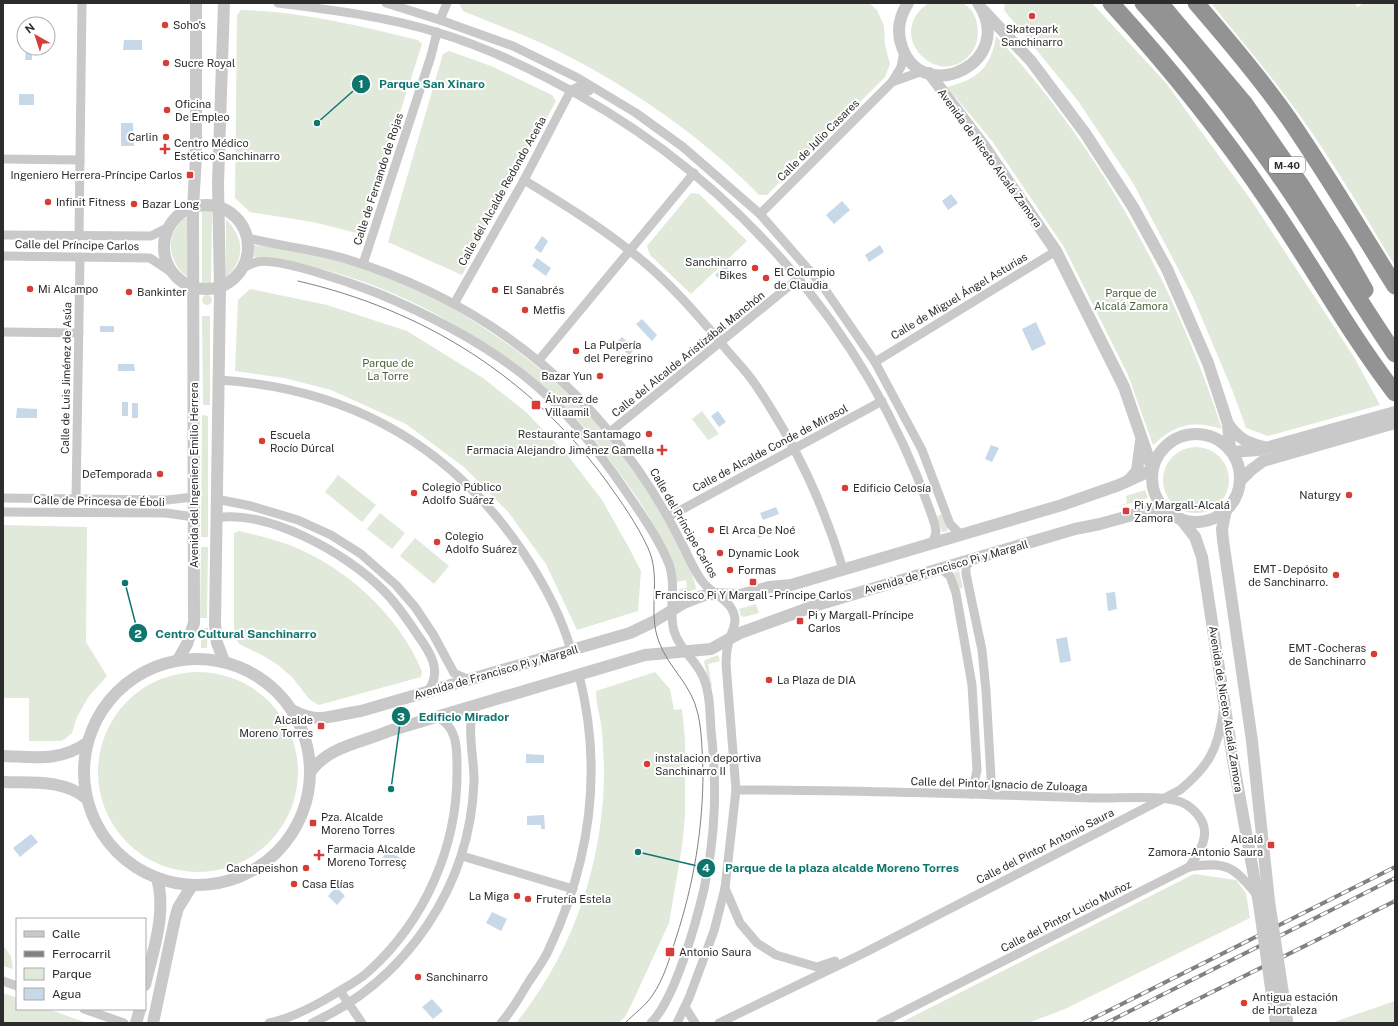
<svg xmlns="http://www.w3.org/2000/svg" width="1398" height="1026" font-family="'Public Sans',sans-serif">
<style>
.green{fill:#e1e9da}
.water{fill:#c7d8e8}
.lines{fill:none;stroke-linecap:round;stroke-linejoin:round}
.minor{stroke:#c9c9c9;stroke-width:9}
.tertiary{stroke:#c9c9c9;stroke-width:12}
.motorway{stroke:#939393;stroke-width:17}
.tram{stroke:#818181;stroke-width:1}
.rail-casing{stroke:#818181;stroke-width:4}
.rail{stroke:#fff;stroke-width:2.5;stroke-dasharray:8;stroke-linecap:butt}
.tertiary-bridge{stroke:#c9c9c9;stroke-width:12}
.poi-dot{fill:#d83c39;stroke:#fff;stroke-width:1.5}
.labels{text-anchor:middle;dominant-baseline:central;stroke-width:4;stroke-linejoin:round;paint-order:stroke}
.shield{fill:#fff;stroke:#6b6b6b;stroke-width:1}
.shield-label{font-size:10px;font-weight:bold;fill:#2c2c2c}
.poi-label{font-size:11px;fill:#2c2c2c;stroke:#fff;text-anchor:start}
.street-label{font-size:11px;fill:#2c2c2c;stroke:#fff}
.park-label{font-size:11px;fill:#4c643d;stroke:#fff}
.leader{fill:none;stroke:#0f766e;stroke-width:1.5}
.callout-dot{fill:#0f766e;stroke:#fff;stroke-width:1.5}
.mark-label{font-size:12px;text-anchor:middle;font-weight:bold;fill:#fff}
.callout-label{font-size:12px;text-anchor:middle;font-weight:bold;fill:#0f766e;stroke:#fff;stroke-width:4;stroke-linejoin:round;paint-order:stroke}
</style>
<rect width="100%" height="100%" fill="#fff"/>
<g class="green">
<path d="M459,3H869L877,10L884,26L885,45L890,64L885,77L767,195H759C704,138 629,86 558,51C527,36 495,24 463,11Z"/>
<path d="M929,3C939,3 950,2 960,3C978,6 982,36 974,49C944,97 880,35 929,3Z"/>
<path d="M1005,3H1092L1166,83L1251,200L1354,357L1380,405L1268,436L1246,428L1233,392L1193,297L1133,183L1078,101L1004,10Z"/>
<path d="M1211,3H1354L1358,7L1363,3H1395V266C1367,219 1339,172 1308,127C1278,84 1244,44 1211,3Z"/>
<path d="M241,10C301,11 360,26 418,40L422,44L361,234L313,222L250,212L235,198L237,15Z"/>
<path d="M996,36C1098,146 1176,286 1222,429C1192,420 1176,424 1153,445L1128,375L1064,247L992,141L947,87C978,79 991,68 996,36Z"/>
<path d="M449,51L491,66L552,95L556,101L462,275L388,242L443,54Z"/>
<path d="M691,193L699,194L747,241L691,294L650,255L647,246Z"/>
<path d="M202,211H212L211,283H202Z"/>
<path d="M187,217V277C167,261 164,232 187,217Z"/>
<path d="M226,219C244,238 246,259 226,277Z"/>
<path d="M254,245C311,252 368,266 420,290C439,299 457,311 475,322C551,370 612,430 657,508C668,527 694,568 696,589L681,594L679,589L687,588L686,580L677,582C671,548 643,505 623,478C606,455 589,430 568,410C495,342 408,289 310,266C292,262 272,260 253,257Z"/>
<path d="M250,289L327,305L407,331L483,378L526,412L569,457L602,500L628,546L641,571L638,611L577,630L546,564L509,513L464,467L406,424L331,390L284,378L235,371L238,300Z"/>
<circle cx="207" cy="300" r="5"/>
<path d="M202,316H210V405H203Z"/>
<path d="M702,411L719,434L708,440L692,419Z"/>
<path d="M202,415L208,416V537H201Z"/>
<circle cx="1196" cy="480" r="33"/>
<path d="M338,475L376,505L362,522L325,492Z"/>
<path d="M1145,490L1148,498L1113,508L1127,503L1126,496Z"/>
<path d="M380,513L405,533L392,549L367,529Z"/>
<path d="M942,514L948,531L942,532L937,516Z"/>
<path d="M3,525L87,527L86,642L107,676L89,696L77,717L72,733L65,739L61,741H29V698H3Z"/>
<path d="M239,531C257,535 275,540 292,546C347,568 398,615 421,669L422,672L421,677L319,705L310,700L292,677L278,665L262,655L239,644L235,637L234,627V533Z"/>
<path d="M415,538L449,566L434,584L400,556Z"/>
<path d="M201,547H208L207,618H200Z"/>
<path d="M959,571L963,588L958,589L954,572Z"/>
<path d="M756,604L759,613L744,617L741,616L739,609Z"/>
<path d="M201,628H208L207,648H201Z"/>
<path d="M718,655L720,661L708,664L712,686L710,687L704,662L705,660Z"/>
<path d="M655,672L670,689L674,710L682,709L685,739V815L682,847L669,923L633,1001L625,1017L618,1023H516C574,952 605,858 604,766C603,752 603,738 601,724C599,713 596,702 596,691Z"/>
<circle cx="198" cy="772" r="100"/>
<path d="M1194,874L1236,880L1246,893L1250,918L1065,1009L1028,1023H900Z"/>
<path d="M3,945L11,956L13,969L3,966Z"/>
<path d="M3,993L17,998V1009H48L87,1023H3Z"/>
<path d="M1395,1001V1023H1331Z"/>
</g>
<g class="water">
<path d="M124,40H142V50H123Z"/>
<path d="M26,48H32V60H25Z"/>
<rect x="19" y="94" width="15" height="11"/>
<path d="M121,123H133L134,146H121Z"/>
<rect x="15" y="171" width="13" height="6"/>
<path d="M951,194L958,203L948,210L942,201Z"/>
<path d="M842,201L850,210L834,224L826,215Z"/>
<path d="M542,236L548,241L541,253L534,248Z"/>
<path d="M880,245L884,252L869,262L865,255Z"/>
<path d="M537,258L551,268L546,276L532,266Z"/>
<path d="M728,263L731,266L718,278L715,275Z"/>
<path d="M642,319L657,335L652,341L636,324Z"/>
<path d="M1036,322L1046,344L1032,351L1022,329Z"/>
<rect x="100" y="326" width="14" height="6"/>
<path d="M622,337L635,349L629,355L616,343Z"/>
<path d="M118,364H134L135,371H118Z"/>
<rect x="122" y="402" width="6" height="14"/>
<rect x="132" y="403" width="6" height="15"/>
<path d="M17,408L37,409V418H16Z"/>
<path d="M718,411L726,422L719,427L711,416Z"/>
<path d="M991,445L999,448L992,462L985,459Z"/>
<path d="M776,507L779,514L763,520L760,513Z"/>
<path d="M779,525L780,528L758,538L757,535Z"/>
<path d="M1115,592L1117,609L1108,611L1106,593Z"/>
<path d="M1067,637L1071,661L1060,663L1056,639Z"/>
<path d="M526,754L544,755V763H526Z"/>
<path d="M544,815L545,829H541V825H527V816Z"/>
<path d="M31,834L38,842L20,857L13,848Z"/>
<path d="M386,851L405,860L401,869L382,860Z"/>
<path d="M336,887L345,896L337,905L328,896Z"/>
<path d="M492,912L507,919L501,931L486,923Z"/>
<path d="M432,999L443,1011L433,1019L422,1007Z"/>
</g>
<g class="lines">
<g class="minor">
<path d="M278,3C331,10 384,16 436,32C474,43 512,60 547,78C729,170 871,331 935,525L936,532L933,543"/>
<path d="M386,3L440,20L513,46L578,78L636,113L683,147L760,214L822,285L875,362L922,450L950,524L961,535"/>
<path d="M440,20L447,3"/>
<path d="M892,82L923,71"/>
<path d="M3,159L80,160"/>
<path d="M524,180C560,202 596,224 629,250C666,278 697,314 726,349C736,361 747,372 755,384C793,440 824,505 843,569"/>
<path d="M760,214L892,82L901,67L904,52"/>
<path d="M3,235L151,236L169,227"/>
<path d="M79,236L82,3"/>
<path d="M248,238C279,246 312,249 343,258C495,304 609,400 681,542C688,555 693,569 702,581C712,595 734,600 735,620C735,627 731,634 729,640C727,648 726,656 726,664L736,790L725,888L714,931L689,998L677,1023"/>
<path d="M3,256L150,258L171,272"/>
<path d="M363,264L431,56L437,32"/>
<path d="M243,268C247,266 252,263 257,262C279,257 354,284 377,293C432,316 487,344 533,383C570,414 600,453 627,493C642,515 659,539 669,564C677,586 668,609 674,631C680,651 697,660 704,679C710,695 710,713 711,730C717,785 716,834 704,889C696,923 675,999 651,1023"/>
<path d="M454,304L524,180L571,90L580,86L589,91"/>
<path d="M3,332L79,333"/>
<path d="M539,360L694,173"/>
<path d="M875,362L1056,251"/>
<path d="M219,380C348,388 450,444 523,552C543,582 561,615 571,650"/>
<path d="M610,432L799,278"/>
<path d="M3,498L167,500L193,497"/>
<path d="M76,499L80,257"/>
<path d="M216,499L251,506L298,520L331,535L361,554L396,585L415,607L433,634L454,673L469,680"/>
<path d="M3,512L166,513L194,517"/>
<path d="M668,517L882,401"/>
<path d="M216,518C268,509 348,554 384,591C397,604 407,619 417,634C430,652 443,671 428,691"/>
<path d="M972,559L966,567V574L982,650L986,691L992,795"/>
<path d="M940,568L950,576L956,593L972,685L977,770L972,794"/>
<path d="M736,790C855,790 975,794 1094,798C1117,799 1169,793 1187,805C1214,824 1206,845 1189,867"/>
<path d="M462,856L573,889"/>
<path d="M725,888L740,923L757,943L776,955L817,967L835,961"/>
<path d="M3,981L17,986"/>
<path d="M340,991L362,1023"/>
<path d="M685,1007L695,1023"/>
<path d="M84,1009L124,1023"/>
<path d="M269,1023C292,1018 313,1007 333,995C344,988 358,981 368,972C425,921 458,846 457,770C457,749 458,727 437,717"/>
<path d="M312,1023C407,980 470,886 474,782C475,762 464,718 477,705"/>
<path d="M501,1023C512,1011 520,996 528,983C535,972 544,961 549,949C590,862 603,769 579,675"/>
<path d="M719,1023L864,953L1180,790C1209,766 1218,749 1223,712"/>
<path d="M881,1023L1189,867C1225,861 1234,866 1256,894"/>
</g>
<g class="tertiary">
<path d="M908,3C899,17 896,31 902,47C923,107 1018,62 978,3"/>
<path d="M984,11L1031,61L1085,133L1133,207L1167,269L1208,363L1228,424L1230,448"/>
<path d="M929,73L984,146L1056,251L1124,387L1152,468"/>
<circle cx="206" cy="247" r="42"/>
<path d="M1228,424C1238,438 1247,443 1264,447"/>
<circle cx="1196" cy="478" r="44"/>
<path d="M1232,452L1258,450L1395,412"/>
<path d="M1128,481L1137,471L1141,441"/>
<path d="M1240,481L1251,470L1263,461L1395,423"/>
<path d="M1226,510L1222,529L1223,540L1252,741L1269,901"/>
<path d="M1181,519L1195,537L1202,557L1233,760L1259,904"/>
<circle cx="197" cy="772" r="113"/>
<path d="M178,660L187,644L194,623L193,207L196,157V3"/>
<path d="M224,661L217,643L215,624L220,288L218,183L224,3"/>
<path d="M292,710C320,725 332,715 361,711L630,633L653,622L684,603L702,596L711,594L740,595L769,587L791,585L1062,505L1119,485L1152,470"/>
<path d="M3,756C34,757 61,762 88,742"/>
<path d="M310,772C329,746 361,743 389,731L645,655L711,649L740,633L817,605L1075,529L1100,524L1143,512H1168"/>
<path d="M3,782C31,783 63,779 86,798"/>
<path d="M145,985C153,951 167,913 157,878"/>
<path d="M136,1023L140,1009"/>
<path d="M153,1023L175,919L178,908L191,887"/>
</g>
<g class="motorway">
<path d="M1111,3C1169,67 1222,132 1270,204C1313,267 1349,333 1395,393"/>
<path d="M1143,3C1194,59 1240,119 1283,181C1322,238 1356,297 1395,354"/>
<path d="M1160,3L1245,104L1301,185L1344,253L1365,290"/>
<path d="M1196,3C1228,40 1261,79 1289,119C1326,173 1360,230 1395,286"/>
</g>
<path class="tram" d="M298,281C424,310 531,377 607,482C622,503 637,524 648,548C662,578 647,611 659,642C669,669 691,683 698,714C702,732 702,752 703,771C703,828 694,883 676,938C670,957 664,979 652,996C645,1006 634,1014 625,1023"/>
<defs>
<g id="rail">
<path d="M1084,1023L1395,867"/>
<path d="M1106,1023L1395,878"/>
<path d="M1150,1023L1395,901"/>
</g>
</defs>
<use href="#rail" class="rail-casing"/>
<use href="#rail" class="rail"/>
<g class="tertiary-bridge">
<path d="M1269,901L1287,1020"/>
<path d="M1259,904L1276,1023"/>
</g>
</g>
<g class="poi-dot">
<circle cx="1032" cy="16" r="4"/>
<circle cx="165" cy="25" r="4"/>
<circle cx="166" cy="63" r="4"/>
<circle cx="167" cy="110" r="4"/>
<circle cx="166" cy="137" r="4"/>
<path d="M163 143h4v4h4v4h-4v4h-4v-4h-4v-4h4z"/>
<rect x="186" y="171" width="8" height="8" rx="2"/>
<circle cx="48" cy="202" r="4"/>
<circle cx="134" cy="204" r="4"/>
<circle cx="755" cy="268" r="4"/>
<circle cx="766" cy="278" r="4"/>
<circle cx="30" cy="289" r="4"/>
<circle cx="495" cy="290" r="4"/>
<circle cx="129" cy="292" r="4"/>
<circle cx="525" cy="310" r="4"/>
<circle cx="576" cy="351" r="4"/>
<circle cx="600" cy="376" r="4"/>
<rect x="531" y="400" width="10" height="10" rx="2"/>
<circle cx="649" cy="434" r="4"/>
<circle cx="262" cy="441" r="4"/>
<path d="M660 444h4v4h4v4h-4v4h-4v-4h-4v-4h4z"/>
<circle cx="160" cy="474" r="4"/>
<circle cx="845" cy="488" r="4"/>
<circle cx="414" cy="493" r="4"/>
<circle cx="1349" cy="495" r="4"/>
<rect x="1122" y="507" width="8" height="8" rx="2"/>
<circle cx="711" cy="530" r="4"/>
<circle cx="437" cy="542" r="4"/>
<circle cx="720" cy="553" r="4"/>
<circle cx="730" cy="570" r="4"/>
<circle cx="1336" cy="575" r="4"/>
<rect x="749" y="578" width="8" height="8" rx="2"/>
<rect x="796" y="617" width="8" height="8" rx="2"/>
<circle cx="1374" cy="654" r="4"/>
<circle cx="769" cy="680" r="4"/>
<rect x="317" y="722" width="8" height="8" rx="2"/>
<circle cx="647" cy="764" r="4"/>
<rect x="309" y="819" width="8" height="8" rx="2"/>
<rect x="1267" y="841" width="8" height="8" rx="2"/>
<path d="M317 849h4v4h4v4h-4v4h-4v-4h-4v-4h4z"/>
<circle cx="306" cy="868" r="4"/>
<circle cx="294" cy="884" r="4"/>
<circle cx="517" cy="896" r="4"/>
<circle cx="528" cy="899" r="4"/>
<rect x="665" y="947" width="10" height="10" rx="2"/>
<circle cx="418" cy="977" r="4"/>
<circle cx="1244" cy="1003" r="4"/>
</g>
<g class="labels">
<rect class="shield" x="1269" y="157" width="36" height="16" rx="3"/>
<g class="shield-label">
<text x="1287" y="165">M-40</text>
</g>
<g class="poi-label">
<text x="173" y="25">Soho's</text>
<text x="1032" y="29" text-anchor="middle">Skatepark<tspan x="1032" dy="13">Sanchinarro</tspan></text>
<text x="174" y="63">Sucre Royal</text>
<text x="175" y="104">Oficina<tspan x="175" dy="13">De Empleo</tspan></text>
<text x="158" y="137" text-anchor="end">Carlin</text>
<text x="174" y="143">Centro Médico<tspan x="174" dy="13">Estético Sanchinarro</tspan></text>
<text x="182" y="175" text-anchor="end">Ingeniero Herrera-Príncipe Carlos</text>
<text x="56" y="202">Infinit Fitness</text>
<text x="142" y="204">Bazar Long</text>
<text x="747" y="262" text-anchor="end">Sanchinarro<tspan x="747" dy="13">Bikes</tspan></text>
<text x="774" y="272">El Columpio<tspan x="774" dy="13">de Claudia</tspan></text>
<text x="38" y="289">Mi Alcampo</text>
<text x="503" y="290">El Sanabrés</text>
<text x="137" y="292">Bankinter</text>
<text x="533" y="310">Metfis</text>
<text x="584" y="345">La Pulpería<tspan x="584" dy="13">del Peregrino</tspan></text>
<text x="592" y="376" text-anchor="end">Bazar Yun</text>
<text x="545" y="399">Álvarez de<tspan x="545" dy="13">Villaamil</tspan></text>
<text x="641" y="434" text-anchor="end">Restaurante Santamago</text>
<text x="270" y="435">Escuela<tspan x="270" dy="13">Rocío Dúrcal</tspan></text>
<text x="654" y="450" text-anchor="end">Farmacia Alejandro Jiménez Gamella</text>
<text x="152" y="474" text-anchor="end">DeTemporada</text>
<text x="422" y="487">Colegio Público<tspan x="422" dy="13">Adolfo Suárez</tspan></text>
<text x="853" y="488">Edificio Celosía</text>
<text x="1341" y="495" text-anchor="end">Naturgy</text>
<text x="1134" y="505">Pi y Margall-Alcalá<tspan x="1134" dy="13">Zamora</tspan></text>
<text x="719" y="530">El Arca De Noé</text>
<text x="445" y="536">Colegio<tspan x="445" dy="13">Adolfo Suárez</tspan></text>
<text x="728" y="553">Dynamic Look</text>
<text x="1328" y="569" text-anchor="end">EMT - Depósito<tspan x="1328" dy="13">de Sanchinarro.</tspan></text>
<text x="738" y="570">Formas</text>
<text x="753" y="595" text-anchor="middle">Francisco Pi Y Margall - Príncipe Carlos</text>
<text x="808" y="615">Pi y Margall-Príncipe<tspan x="808" dy="13">Carlos</tspan></text>
<text x="1366" y="648" text-anchor="end">EMT - Cocheras<tspan x="1366" dy="13">de Sanchinarro</tspan></text>
<text x="777" y="680">La Plaza de DIA</text>
<text x="313" y="720" text-anchor="end">Alcalde<tspan x="313" dy="13">Moreno Torres</tspan></text>
<text x="655" y="758">instalacion deportiva<tspan x="655" dy="13">Sanchinarro II</tspan></text>
<text x="321" y="817">Pza. Alcalde<tspan x="321" dy="13">Moreno Torres</tspan></text>
<text x="1263" y="839" text-anchor="end">Alcalá<tspan x="1263" dy="13">Zamora-Antonio Saura</tspan></text>
<text x="327" y="849">Farmacia Alcalde<tspan x="327" dy="13">Moreno Torresç</tspan></text>
<text x="298" y="868" text-anchor="end">Cachapeishon</text>
<text x="302" y="884">Casa Elías</text>
<text x="509" y="896" text-anchor="end">La Miga</text>
<text x="536" y="899">Frutería Estela</text>
<text x="679" y="952">Antonio Saura</text>
<text x="426" y="977">Sanchinarro</text>
<text x="1252" y="997">Antigua estación<tspan x="1252" dy="13">de Hortaleza</tspan></text>
</g>
<g class="street-label">
<text transform="translate(818 140) rotate(-45)">Calle de Julio Casares</text>
<text transform="translate(990 158) rotate(54)">Avenida de Niceto Alcalá Zamora</text>
<text transform="translate(378 179) rotate(-72)">Calle de Fernando de Rojas</text>
<text transform="translate(502 191) rotate(-61)">Calle del Alcalde Redondo Aceña</text>
<text transform="translate(77 245) rotate(1)">Calle del Príncipe Carlos</text>
<text transform="translate(959 296) rotate(-31)">Calle de Miguel Ángel Asturias</text>
<text transform="translate(688 354) rotate(-39)">Calle del Alcalde Aristizábal Manchón</text>
<text transform="translate(66 378) rotate(-89)">Calle de Luis Jiménez de Asúa</text>
<text transform="translate(770 448) rotate(-28)">Calle de Alcalde Conde de Mirasol</text>
<text transform="translate(194 475) rotate(-90)">Avenida del Ingeniero Emilio Herrera</text>
<text transform="translate(99 501) rotate(1)">Calle de Princesa de Éboli</text>
<text transform="translate(684 523) rotate(60)">Calle del Príncipe Carlos</text>
<text transform="translate(946 567) rotate(-16)">Avenida de Francisco Pi y Margall</text>
<text transform="translate(496 672) rotate(-16)">Avenida de Francisco Pi y Margall</text>
<text transform="translate(1226 709) rotate(81)">Avenida de Niceto Alcalá Zamora</text>
<text transform="translate(999 784) rotate(2)">Calle del Pintor Ignacio de Zuloaga</text>
<text transform="translate(1045 846) rotate(-27)">Calle del Pintor Antonio Saura</text>
<text transform="translate(1066 916) rotate(-27)">Calle del Pintor Lucio Muñoz</text>
</g>
<g class="park-label">
<text x="1131" y="293">Parque de<tspan x="1131" dy="13">Alcalá Zamora</tspan></text>
<text x="388" y="363">Parque de<tspan x="388" dy="13">La Torre</tspan></text>
</g>
</g>
<path class="leader" d="M317 123L361 84M125 583L138 633M391 789L401 716M638 852L706 868"/>
<g class="callout-dot">
<circle cx="317" cy="123" r="4"/>
<circle cx="125" cy="583" r="4"/>
<circle cx="391" cy="789" r="4"/>
<circle cx="638" cy="852" r="4"/>
<circle cx="361" cy="84" r="10"/>
<circle cx="138" cy="633" r="10"/>
<circle cx="401" cy="716" r="10"/>
<circle cx="706" cy="868" r="10"/>
</g>
<g class="mark-label">
<text x="361" y="88">1</text>
<text x="138" y="638">2</text>
<text x="401" y="721">3</text>
<text x="706" y="872">4</text>
</g>
<g class="callout-label">
<text x="432" y="88">Parque San Xinaro</text>
<text x="236" y="638">Centro Cultural Sanchinarro</text>
<text x="464" y="721">Edificio Mirador</text>
<text x="842" y="872">Parque de la plaza alcalde Moreno Torres</text>
</g>
<rect width="1398" height="1026" fill="none" stroke="#2c2c2c" stroke-width="8"/>
<rect x="16" y="918" width="130" height="92" fill="#ffffff" stroke="#ababab"/>
<rect x="24" y="931" width="20" height="6" fill="#c9c9c9" stroke="#ababab"/>
<text x="52" y="938" font-size="12" fill="#2c2c2c">Calle</text>
<rect x="24" y="951" width="20" height="6" fill="#818181" stroke="#ababab"/>
<text x="52" y="958" font-size="12" fill="#2c2c2c">Ferrocarril</text>
<rect x="24" y="968" width="20" height="12" fill="#e1e9da" stroke="#ababab"/>
<text x="52" y="978" font-size="12" fill="#2c2c2c">Parque</text>
<rect x="24" y="988" width="20" height="12" fill="#c7d8e8" stroke="#ababab"/>
<text x="52" y="998" font-size="12" fill="#2c2c2c">Agua</text>
<g transform="translate(36 36) rotate(321)"><circle r="19" fill="#ffffff" stroke="#ababab"/>
<path d="M0-3L7 15L0 10L-7 15Z" fill="#d83c39"/>
<text y="-6" font-size="11" font-weight="bold" text-anchor="middle" fill="#2c2c2c">N</text>
</g>
</svg>
